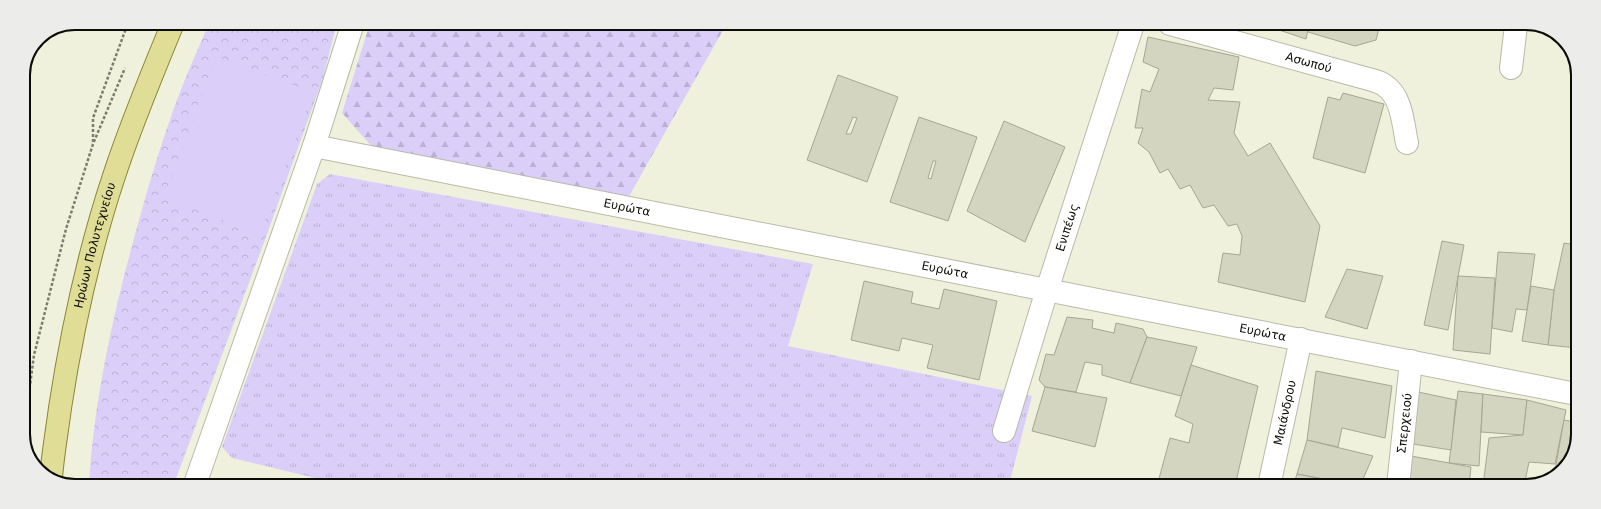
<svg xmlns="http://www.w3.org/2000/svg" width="1601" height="509" font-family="'DejaVu Sans',sans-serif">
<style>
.grass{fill:url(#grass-tufts)}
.forest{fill:url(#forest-firs)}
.park{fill:url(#park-crowns)}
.pitch{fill:#dbcef9}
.building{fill:#d4d5c1;stroke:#a6a693;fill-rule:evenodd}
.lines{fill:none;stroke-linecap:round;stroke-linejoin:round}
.street-casing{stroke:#b9baa7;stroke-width:24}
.primary-casing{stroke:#888636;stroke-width:24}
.path{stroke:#7c7d70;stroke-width:2.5;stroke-dasharray:3 2;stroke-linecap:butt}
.street{stroke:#fff;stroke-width:22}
.primary{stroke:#dfdd96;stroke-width:22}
.labels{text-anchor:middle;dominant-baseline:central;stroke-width:4;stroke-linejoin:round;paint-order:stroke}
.street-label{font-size:12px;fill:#0d0d07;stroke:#fff}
.rim{fill:none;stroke:#0d0d07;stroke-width:2}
</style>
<defs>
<pattern id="grass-tufts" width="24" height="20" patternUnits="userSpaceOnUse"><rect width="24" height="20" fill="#dbcef9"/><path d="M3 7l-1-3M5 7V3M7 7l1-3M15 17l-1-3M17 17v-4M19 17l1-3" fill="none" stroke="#bbb0d4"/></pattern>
<pattern id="forest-firs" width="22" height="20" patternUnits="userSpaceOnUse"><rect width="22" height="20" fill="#dbcef9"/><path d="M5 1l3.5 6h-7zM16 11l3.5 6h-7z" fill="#bbb0d4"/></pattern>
<pattern id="park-crowns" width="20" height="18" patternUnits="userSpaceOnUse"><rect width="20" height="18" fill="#dbcef9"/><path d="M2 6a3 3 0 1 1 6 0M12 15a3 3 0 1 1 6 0" fill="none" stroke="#bbb0d4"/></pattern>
</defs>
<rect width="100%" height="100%" fill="#f0f1dd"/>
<path class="grass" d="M330,174L813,264L788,346L1032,396L1009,485L325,484L319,479L232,458L222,447L317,184Z"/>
<path class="forest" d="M370,23L731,24L722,32L628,198L375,150L342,113Z"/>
<path class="park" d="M209,23H337L322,81L266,237L174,484H89C93,414 107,344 124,276C141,212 158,148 182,87C190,66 200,45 209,23Z"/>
<path class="pitch" d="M216,57L313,92L260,234L164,198Z"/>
<g class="building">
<path d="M1261,24L1309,25L1306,39Z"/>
<path d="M1309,25H1380L1376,40L1355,46L1308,32Z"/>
<path d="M1148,37L1239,57L1233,90L1214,88L1208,100L1240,102L1234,133L1248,156L1270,143L1320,226L1305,302L1218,282L1223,253L1240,255L1242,236L1237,224L1228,226L1214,205L1203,208L1190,185L1180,189L1168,169L1160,173L1149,152L1138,143L1143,128H1135L1142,89L1150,92L1159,69L1143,62Z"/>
<path d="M838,75L898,97L867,182L807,160ZM853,117L857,118L851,134H846Z"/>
<path d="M1343,93L1384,104L1365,173L1313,158L1328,97L1340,100Z"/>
<path d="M919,117L977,137L948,221L890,202ZM933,161H936L931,179L928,178Z"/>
<path d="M1004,121L1065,147L1025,242L967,211Z"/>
<path d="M1442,241L1464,245L1448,330L1424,325Z"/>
<path d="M1564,243L1577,245V348L1548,345L1554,290Z"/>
<path d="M1498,252L1535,254L1527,310L1516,309L1512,332L1492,328Z"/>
<path d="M1347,269L1383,276L1367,329L1325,317Z"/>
<path d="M1458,276L1495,278L1490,354L1453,350Z"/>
<path d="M864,281L913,292L911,303L939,309L944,289L997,301L979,380L927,368L933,345L902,338L899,351L851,340Z"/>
<path d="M1531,286L1554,290L1548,345L1522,341Z"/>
<path d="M1067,317L1093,320L1092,328L1114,333L1116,323L1143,329L1147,337L1130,383L1102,375V365L1085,362L1076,392L1045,387L1039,380L1046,354L1054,355Z"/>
<path d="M1147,337L1197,347L1181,396L1130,383Z"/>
<path d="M1191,365L1258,386L1235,486H1217L1209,484V486H1157L1170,438L1189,443L1193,424L1175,416Z"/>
<path d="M1316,371L1392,386L1385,438L1342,428L1338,447L1307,440Z"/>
<path d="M1045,387L1107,398L1095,447L1032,431Z"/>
<path d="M1458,391L1483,394L1479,466L1449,463Z"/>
<path d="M1418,392L1456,400L1451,450L1413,444Z"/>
<path d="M1483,394L1527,400L1523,435L1481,432Z"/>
<path d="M1527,400L1566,410L1555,464L1529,462L1524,486H1483L1489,438L1523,435Z"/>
<path d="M1564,420L1576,422V448L1560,471L1555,470Z"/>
<path d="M1307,440L1373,456L1360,486L1297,474Z"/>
<path d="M1411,456L1471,467L1469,486H1409Z"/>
<path d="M1297,474L1358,486H1293Z"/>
</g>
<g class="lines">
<defs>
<g id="street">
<path id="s1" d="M1170,24L1372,80C1376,81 1380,82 1384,85C1402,96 1403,124 1407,143"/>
<path d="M1511,68L1516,25"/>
<path id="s2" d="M314,146L1576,394"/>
<path id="s3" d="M1004,431L1047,290L1133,24"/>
<path d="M195,484L314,146L353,23"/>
<path id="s4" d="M1269,486L1301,339"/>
<path id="s5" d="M1398,486L1411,361"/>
</g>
<g id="primary">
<path id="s6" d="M51,477C53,454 57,431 60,408C72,330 89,251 114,176C131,124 152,74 173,23"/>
</g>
</defs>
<use href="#street" class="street-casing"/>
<use href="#primary" class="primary-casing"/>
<g class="path">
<path d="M93,142V118L128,23"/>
<path d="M23,438L34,355L66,229L93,144L125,68"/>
</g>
<use href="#street" class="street"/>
<use href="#primary" class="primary"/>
</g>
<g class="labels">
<g class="street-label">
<text stroke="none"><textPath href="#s1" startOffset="144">Ασωπού</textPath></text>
<text stroke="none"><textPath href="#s2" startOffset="319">Ευρώτα</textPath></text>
<text stroke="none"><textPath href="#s3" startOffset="213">Ενιπέως</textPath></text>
<text stroke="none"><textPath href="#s6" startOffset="236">Ηρώων Πολυτεχνείου</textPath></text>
<text stroke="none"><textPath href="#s2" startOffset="643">Ευρώτα</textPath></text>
<text stroke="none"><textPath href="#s2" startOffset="967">Ευρώτα</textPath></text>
<text stroke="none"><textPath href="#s4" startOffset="75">Μαιάνδρου</textPath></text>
<text stroke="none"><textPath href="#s5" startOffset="63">Σπερχειού</textPath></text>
</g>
</g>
<path d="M0 0H1601V509H0ZM75 30H1526A45 45 0 0 1 1571 75V434A45 45 0 0 1 1526 479H75A45 45 0 0 1 30 434V75A45 45 0 0 1 75 30Z" fill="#ececeb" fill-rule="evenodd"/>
<path class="rim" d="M75 30H1526A45 45 0 0 1 1571 75V434A45 45 0 0 1 1526 479H75A45 45 0 0 1 30 434V75A45 45 0 0 1 75 30Z"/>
</svg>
